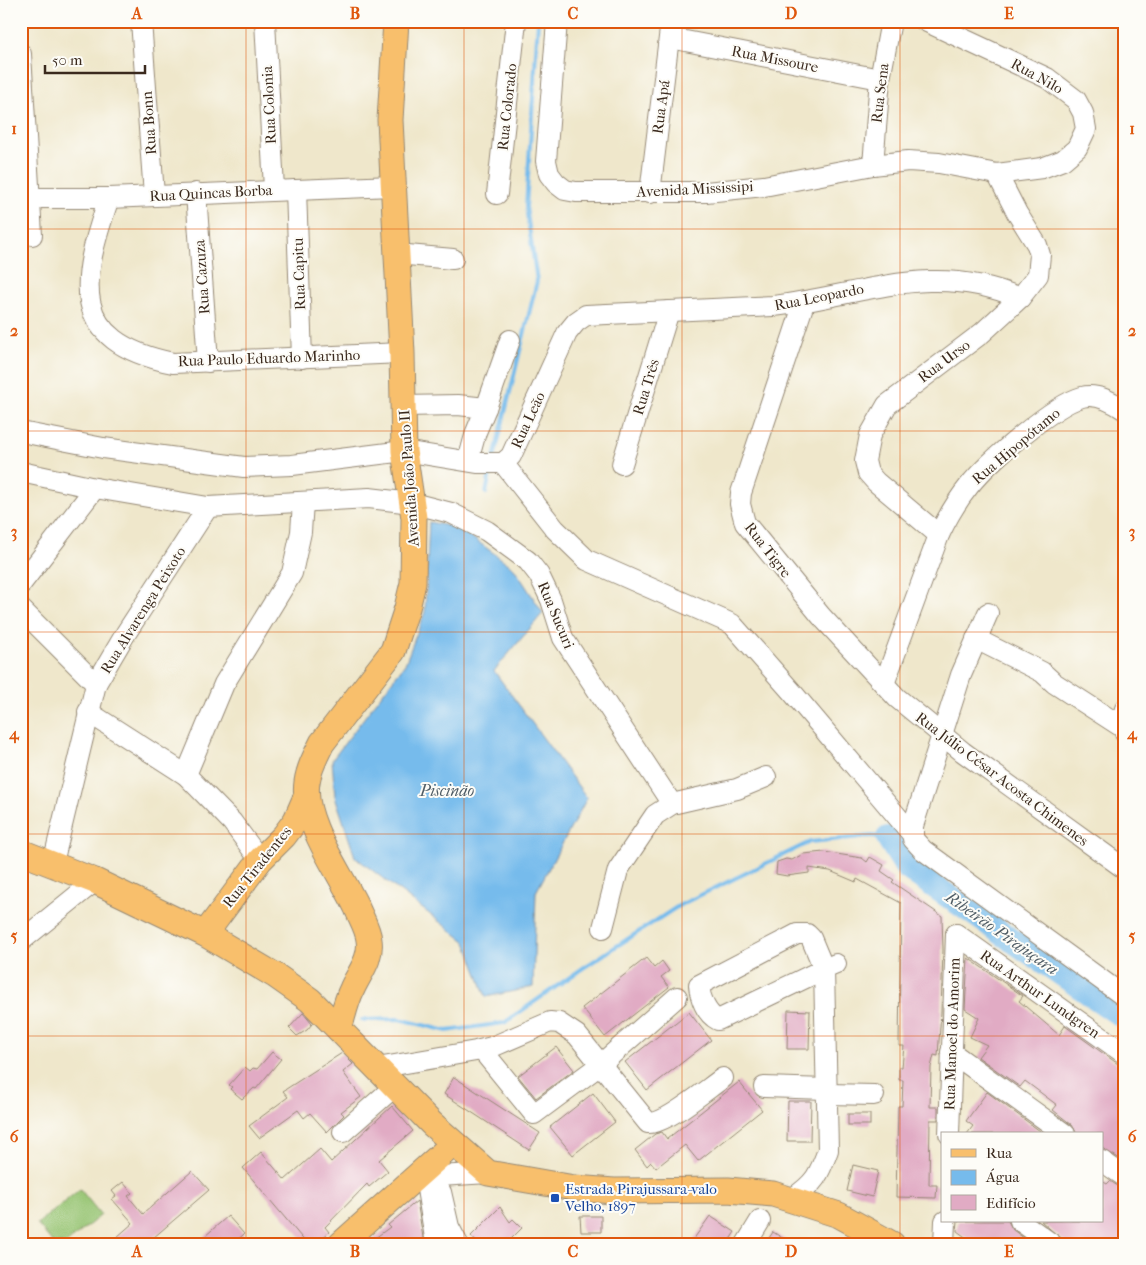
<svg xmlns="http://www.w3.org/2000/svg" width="1146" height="1265" font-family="'IM FELL French Canon',serif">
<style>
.green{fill:#96c472;stroke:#687748}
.water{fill:#76bbec;stroke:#587285}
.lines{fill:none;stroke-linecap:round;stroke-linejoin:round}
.stream{stroke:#76bbec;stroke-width:4}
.river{stroke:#76bbec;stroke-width:24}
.building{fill:#e1abc4}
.minor-casing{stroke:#958874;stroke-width:22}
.major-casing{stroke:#958874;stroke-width:27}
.minor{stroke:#fff;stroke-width:20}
.major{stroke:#f8bf6c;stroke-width:25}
.grid{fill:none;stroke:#df570d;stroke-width:1;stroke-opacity:0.55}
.transit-dot{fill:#1a4fb4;stroke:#fdfcf7;stroke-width:2}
.labels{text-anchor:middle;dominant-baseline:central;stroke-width:4;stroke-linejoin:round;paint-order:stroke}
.street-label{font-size:15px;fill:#3b2a1e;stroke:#fdfcf7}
.transit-label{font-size:15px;fill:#164399;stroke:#fdfcf7;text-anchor:start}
.water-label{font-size:16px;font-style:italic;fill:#505d66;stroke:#fdfcf7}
.neatline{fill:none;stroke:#df570d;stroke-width:2}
.grid-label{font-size:16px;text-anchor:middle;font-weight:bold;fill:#df570d}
</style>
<rect width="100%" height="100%" fill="#fdfcf7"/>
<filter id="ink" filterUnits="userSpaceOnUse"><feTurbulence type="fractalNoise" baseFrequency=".02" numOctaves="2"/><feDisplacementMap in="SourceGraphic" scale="10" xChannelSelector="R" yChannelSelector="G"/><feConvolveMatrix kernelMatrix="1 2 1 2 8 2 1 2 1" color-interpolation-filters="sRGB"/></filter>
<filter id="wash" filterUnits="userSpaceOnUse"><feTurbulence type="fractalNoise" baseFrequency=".0096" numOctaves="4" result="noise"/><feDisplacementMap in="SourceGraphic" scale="20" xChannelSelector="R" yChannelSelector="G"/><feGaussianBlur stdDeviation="1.12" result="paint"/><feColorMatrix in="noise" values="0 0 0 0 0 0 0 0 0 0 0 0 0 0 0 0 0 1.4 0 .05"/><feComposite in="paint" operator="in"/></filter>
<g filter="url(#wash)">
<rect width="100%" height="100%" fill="#efe7cb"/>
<path class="green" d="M80,1189L101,1215L66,1244H54L37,1224Z"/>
<path class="water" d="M429,522L459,528L514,568L543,613L494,671L587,798L536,892L533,987L486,997L466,942L355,857L335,796L332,760L405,664L425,612Z"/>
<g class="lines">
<g class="stream">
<path d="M494,458L537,281L526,207L538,21"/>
<path d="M486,493L491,469"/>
<path d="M362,1020L399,1019L447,1031L504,1023L583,968L680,905L810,842L872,836L888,838"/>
</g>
<path class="river" d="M888,838L906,867L1125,1018"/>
</g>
<g id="blocks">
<g class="building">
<path d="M824,852L862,858L867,862L870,857L884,865L881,871L894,880L892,882L942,916L943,950L941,1012L938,1056L934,1055L931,1067L930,1107H938V1120H930L929,1185H937L936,1198L896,1197L898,1106H902L903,1080H899V1067H902L904,1046H899L901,903L857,879L856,882L830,871L809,868V873L787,876L776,874L777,862L786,859L792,860L803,854Z"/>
<path d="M646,958L654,968L662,961L669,971L661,977L669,987L605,1037L582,1008Z"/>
<path d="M968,958L1023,996L1019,1001L1059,1035L1065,1026L1118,1064L1125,1066V1162L1102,1148V1134H1077L1072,1125L1053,1110L1057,1105L1025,1081L1020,1087L978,1057L987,1045L970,1037L979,1018L965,1009Z"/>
<path d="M788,1010L810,1011L809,1049H787Z"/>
<path d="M689,1012L711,1040L647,1090L625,1062Z"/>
<path d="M303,1013L312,1024L307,1030L297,1036L289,1028Z"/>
<path d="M556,1047L574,1070L536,1098L518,1076Z"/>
<path d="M272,1052L281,1059L256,1089L254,1088L242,1099L230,1089L232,1087L229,1085L245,1067L250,1071L253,1068L257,1069Z"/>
<path d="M342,1053L353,1064L343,1072L361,1097L341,1112L344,1115L327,1132L310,1113L304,1118L298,1110L259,1138L249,1126L288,1097L283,1091Z"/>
<path d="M454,1077L540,1133L529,1150L444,1094Z"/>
<path d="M739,1082L762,1110L698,1161L685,1145L656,1168L651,1162L647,1166L635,1150L655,1134L662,1132L667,1139Z"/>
<path d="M987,1092L1044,1134H967L973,1126L966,1121Z"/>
<path d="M593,1093L615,1122L573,1155L550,1127Z"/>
<path d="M788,1101H811L810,1141H787Z"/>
<path d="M392,1106L413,1131L379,1160L388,1171L369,1187L367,1184L325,1227L329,1232L316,1244H307L243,1168L261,1152L285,1180L320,1149L331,1162Z"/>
<rect x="848" y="1114" width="22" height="11"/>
<path d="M853,1165L878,1171L872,1197L847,1191Z"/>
<path d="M192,1171L209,1190L146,1244H109L133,1223L112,1199L116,1196L112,1191L123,1182L132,1193L128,1196L143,1214Z"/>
<path d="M1102,1181L1107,1184L1110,1181L1121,1188L1118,1192L1125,1197V1244H1067L1041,1221H1102Z"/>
<path d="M417,1201L424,1244H367L390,1227L388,1225Z"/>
<path d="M500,1207L510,1222L513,1219L522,1228L506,1244H478L471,1236Z"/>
<path d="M228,1216L244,1234L233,1244H196Z"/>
<path d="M580,1216H601V1232H581Z"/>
<path d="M710,1216L735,1232L727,1244H699L693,1240Z"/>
<path d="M958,1221H1008L1013,1230L1025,1239L1022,1244H975L957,1231Z"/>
<path d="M773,1232L792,1244H765Z"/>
</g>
</g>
</g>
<g filter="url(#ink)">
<use href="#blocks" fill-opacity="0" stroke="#958874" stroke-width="1"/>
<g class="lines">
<defs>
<g id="minor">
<path d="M141,21L154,195"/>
<path d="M265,21L274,189"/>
<path d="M557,21L546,161L549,174L556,183L565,190L576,192H706L764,186L873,165L908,161L939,163L997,174L1042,168L1063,160L1077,148L1086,129L1083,113L1076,100L1047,78L925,21"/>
<path d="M670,38L880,79"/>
<path d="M21,54L32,235"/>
<path d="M873,165L880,79L891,21"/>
<path d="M296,190L302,358"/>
<path d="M196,193L208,362"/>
<path d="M650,193L671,21"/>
<path d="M497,194L516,21"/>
<path d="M30,198H109L392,186"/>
<path d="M109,198C81,280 66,341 173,363L402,353"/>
<path d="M396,254L453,259"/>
<path d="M804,303L741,493L740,504L745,523L821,616L897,698L963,752L1125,869"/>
<path d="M403,406L458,405L486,408L476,432L468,461"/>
<path d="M486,408L510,340"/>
<path d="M21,432L103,448L244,467L292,465L404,451L477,463H503L511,456L567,333L576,322L586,315L773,306C861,296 932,260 1020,298"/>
<path d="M503,463L555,529L587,560L732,624L792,692L912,834"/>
<path d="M622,464L669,311"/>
<path d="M21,472L95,488L208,507L369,498L412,503L451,513L487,531L528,561L539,575L551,600L563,638L672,804"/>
<path d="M939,535L876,482L868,473L865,461L870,435L887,405L982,333L1020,298L1038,275L1040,255L1037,245L1017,213L997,174"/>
<path d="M21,584L95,488"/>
<path d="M21,609L96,684"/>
<path d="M988,613L961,675L913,826V839L923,850L1125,997"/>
<path d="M976,639L1042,672L1054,683L1122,727"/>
<path d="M884,684L939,535C947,518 956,502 969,486C988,462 1053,405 1082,397C1097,393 1113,402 1125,410"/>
<path d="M1125,709L1122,720L1125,733"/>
<path d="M88,712L186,775L232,822L260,860"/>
<path d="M186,775L224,684L292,573L301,532L303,502"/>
<path d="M53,863L96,684L126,633L208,507"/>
<path d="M603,928L618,870L655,815L672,804L737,789L766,777"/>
<path d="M956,934L1125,1054"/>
<path d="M21,941L95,881"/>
<path d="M482,1050L534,1114L600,1065L677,997"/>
<path d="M951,1052L1065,1134"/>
<path d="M377,1068L476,1051L492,1047L550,1022L559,1023L577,1035L648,1123C665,1125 708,1088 723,1078"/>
<path d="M764,1087L827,1089"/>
<path d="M828,1094L874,1095"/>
<path d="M343,1132L394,1087"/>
<path d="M949,1134L956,934"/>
<path d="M1102,1161L1125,1177"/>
<path d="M441,1192L449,1227L458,1244"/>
<path d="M793,1198C815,1183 819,1175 828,1150L824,969L811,938L807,934H797L699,985C700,998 706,1014 718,1020L824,969L836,964"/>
<path d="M1020,1221L1052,1244"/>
<path d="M436,1244L424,1171L440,1176L488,1173"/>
<path d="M746,1244L760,1221"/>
<path d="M944,1244L945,1221"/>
</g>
<g id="major">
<path d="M21,852L95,881L151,908L205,934L276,976L310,1000L432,1124L488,1173L574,1188L614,1191L728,1190L773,1194L839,1215L892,1244"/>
<path d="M205,934L260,860L284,836L296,820L306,797"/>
<path d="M339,1029C343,1016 346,1001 352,989C359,973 372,959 369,940C368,929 361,918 357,908C341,873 301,822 307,782C309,768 316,755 322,743L393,651L407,608L413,583L414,518L404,451L402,353L390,120L396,21"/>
<path d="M341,1244L453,1144"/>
</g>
</defs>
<use href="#minor" class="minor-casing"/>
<use href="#major" class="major-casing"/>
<use href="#minor" class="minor"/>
<use href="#major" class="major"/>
</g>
</g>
<path class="grid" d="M246,21V1244M464,21V1244M682,21V1244M900,21V1244M21,229H1125M21,431H1125M21,632H1125M21,834H1125M21,1036H1125"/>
<rect class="transit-dot" x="550" y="1193" width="10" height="10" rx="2.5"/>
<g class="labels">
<g class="street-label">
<text transform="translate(775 59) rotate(11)">Rua Missoure</text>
<text transform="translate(1037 76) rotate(29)">Rua Nilo</text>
<text transform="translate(880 93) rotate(-83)">Rua Sena</text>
<text transform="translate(269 105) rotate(-93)">Rua Colonia</text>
<text transform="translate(507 107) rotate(-84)">Rua Colorado</text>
<text transform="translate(661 107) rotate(-82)">Rua Apá</text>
<text transform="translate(149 123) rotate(-94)">Rua Bonn</text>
<text transform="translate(695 189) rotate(-3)">Avenida Mississipi</text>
<text transform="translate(211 193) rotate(-3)">Rua Quincas Borba</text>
<text transform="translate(299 274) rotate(-92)">Rua Capitu</text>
<text transform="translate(202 277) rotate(-94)">Rua Cazuza</text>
<text transform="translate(819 297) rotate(-11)">Rua Leopardo</text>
<text transform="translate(269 358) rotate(-2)">Rua Paulo Eduardo Marinho</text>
<text transform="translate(944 361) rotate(-37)">Rua Urso</text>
<text transform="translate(646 387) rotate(-73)">Rua Três</text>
<text transform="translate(528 420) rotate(-65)">Rua Leão</text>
<text transform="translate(1016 446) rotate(-40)">Rua Hipopótamo</text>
<text transform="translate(409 478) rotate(-94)">Avenida João Paulo II</text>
<text transform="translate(768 550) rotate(52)">Rua Tigre</text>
<text transform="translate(143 610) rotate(-58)">Rua Alvarenga Peixoto</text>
<text transform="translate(556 615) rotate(67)">Rua Sucuri</text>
<text transform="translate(1002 779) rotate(37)">Rua Júlio César Acosta Chimenes</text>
<text transform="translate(257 867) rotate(-51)">Rua Tiradentes</text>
<text transform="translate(1040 994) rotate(35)">Rua Arthur Lundgren</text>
<text transform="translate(952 1034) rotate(-88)">Rua Manoel do Amorim</text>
</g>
<g class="transit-label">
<text x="565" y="1189">Estrada Pirajussara-valo<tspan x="565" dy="17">Velho, 1897</tspan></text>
</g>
<g class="water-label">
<text x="447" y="790">Piscinão</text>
<text transform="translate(1002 933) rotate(35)">Ribeirão Pirajuçara</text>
</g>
</g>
<rect width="1146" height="1265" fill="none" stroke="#fdfcf7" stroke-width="55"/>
<rect x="941" y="1132" width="162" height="90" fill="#fdfcf7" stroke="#afa8a0"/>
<rect x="951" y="1149" width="25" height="8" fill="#f8bf6c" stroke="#afa8a0"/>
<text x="986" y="1158" font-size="15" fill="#3b2a1e">Rua</text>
<rect x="951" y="1170" width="25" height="15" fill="#76bbec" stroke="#afa8a0"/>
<text x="986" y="1182" font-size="15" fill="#3b2a1e">Água</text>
<rect x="951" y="1195" width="25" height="15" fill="#e1abc4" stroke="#afa8a0"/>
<text x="986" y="1208" font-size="15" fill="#3b2a1e">Edifício</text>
<path d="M45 65v8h100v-8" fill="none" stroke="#3b2a1e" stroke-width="2.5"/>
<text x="52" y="65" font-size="15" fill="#3b2a1e" stroke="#fdfcf7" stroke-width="4" paint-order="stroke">50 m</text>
<rect x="28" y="28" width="1090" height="1210" class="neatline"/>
<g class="grid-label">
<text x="137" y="19">A</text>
<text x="355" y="19">B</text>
<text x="573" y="19">C</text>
<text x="791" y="19">D</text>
<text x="1009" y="19">E</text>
<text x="14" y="134">1</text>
<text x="1132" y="134">1</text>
<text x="14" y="336">2</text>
<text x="1132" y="336">2</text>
<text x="14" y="537">3</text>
<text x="1132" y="537">3</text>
<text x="14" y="739">4</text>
<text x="1132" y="739">4</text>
<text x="14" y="941">5</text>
<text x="1132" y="941">5</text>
<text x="14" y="1142">6</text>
<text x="1132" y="1142">6</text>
<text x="137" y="1257">A</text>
<text x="355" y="1257">B</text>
<text x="573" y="1257">C</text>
<text x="791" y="1257">D</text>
<text x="1009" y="1257">E</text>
</g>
</svg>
